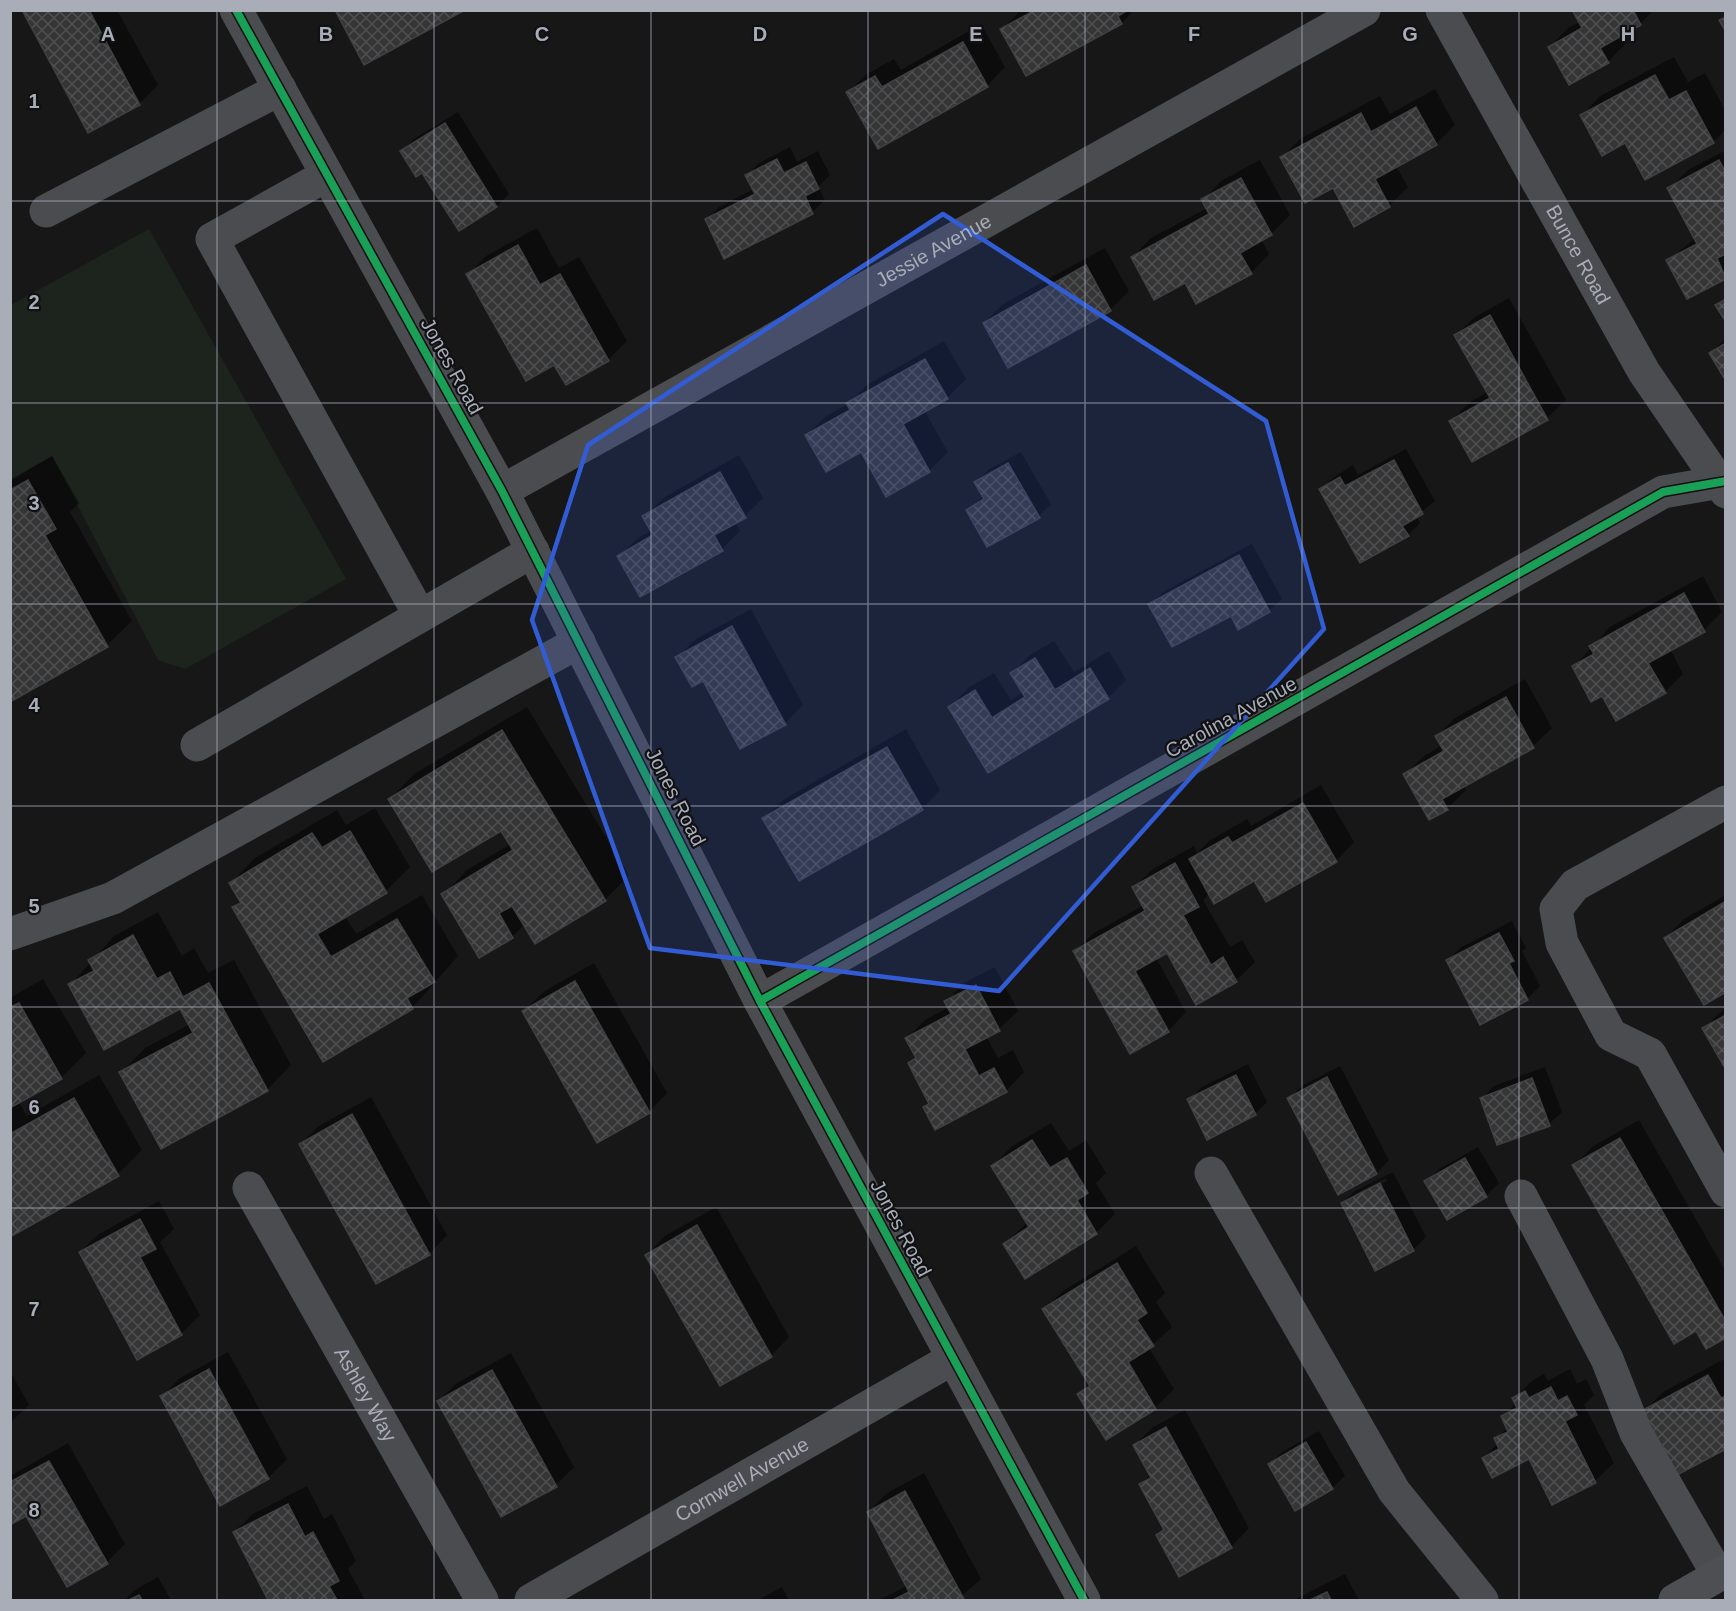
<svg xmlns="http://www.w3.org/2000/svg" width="1736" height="1611" font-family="Arial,sans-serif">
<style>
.green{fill:#1d241e}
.shadow{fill:#0007;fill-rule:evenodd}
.building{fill:url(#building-cross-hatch);stroke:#3f4043;stroke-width:1.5}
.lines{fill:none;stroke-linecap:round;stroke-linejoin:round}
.minor{stroke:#4b4c50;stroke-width:33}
.major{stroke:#4d4f52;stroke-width:33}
.cycleway-casing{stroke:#111113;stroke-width:11}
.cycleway{stroke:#1a9f57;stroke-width:8}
.marked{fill:#325cd3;fill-opacity:0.2;stroke:#325cd3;stroke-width:4.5;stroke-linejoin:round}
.grid{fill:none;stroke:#a8adb8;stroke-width:1.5;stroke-opacity:0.55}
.labels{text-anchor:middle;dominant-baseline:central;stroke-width:4.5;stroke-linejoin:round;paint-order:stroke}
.street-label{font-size:20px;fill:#a8adb8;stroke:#111113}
.grid-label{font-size:20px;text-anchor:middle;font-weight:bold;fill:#a8adb8;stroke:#111113;stroke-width:4.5;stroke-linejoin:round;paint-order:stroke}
</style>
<defs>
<pattern id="building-cross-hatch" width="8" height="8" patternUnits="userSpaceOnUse" patternTransform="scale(1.5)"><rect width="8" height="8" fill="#353536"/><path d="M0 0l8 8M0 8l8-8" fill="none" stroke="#4f5051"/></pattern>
</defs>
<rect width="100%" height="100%" fill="#171717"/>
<path class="green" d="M149,229L346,579L185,669L158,660L52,456L11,479V305Z"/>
<g class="shadow">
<path d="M23,10H117L158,85L139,104Z"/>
<path d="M1021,10H1134L1122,23L1002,29Z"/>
<path d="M1574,10H1654L1640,24L1621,34L1626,43L1608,62L1550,47L1568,28L1580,22Z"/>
<path d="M981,24L1005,67L987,86L848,92L867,74L894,59L901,70Z"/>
<path d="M1674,57L1688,82L1705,73L1726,112V129L1713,142L1626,141L1582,115L1600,96Z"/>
<path d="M1435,89L1455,125L1436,144L1396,166L1408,187L1389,206L1282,158L1300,139L1380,96L1390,114Z"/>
<path d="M458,112L509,194L497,206L459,229L423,171L402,151L414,139Z"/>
<path d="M790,147L797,162L818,151L830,175L818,187L825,200L812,212L725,256L706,220L719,207L754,189L747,175L759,163Z"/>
<path d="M1726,150V278L1688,297L1668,261L1695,238L1669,189L1688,170Z"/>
<path d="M1260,160L1290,215L1271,234L1261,239L1269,254L1251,273L1185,281L1133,257L1151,238L1207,208L1203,200L1221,181Z"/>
<path d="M537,228L559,268L579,257L627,341L608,360L555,363L468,275L486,256Z"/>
<path d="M1105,248L1129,291L1110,310L1009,366L984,323L1003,304Z"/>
<path d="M1509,298L1566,400L1547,418L1473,460L1451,421L1470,402L1488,392L1456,335L1475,317Z"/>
<path d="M1726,338V378L1711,353Z"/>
<path d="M944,341L966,379L947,398L924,410L948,452L929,471L807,435L825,417L848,404L867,385Z"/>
<path d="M1406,449L1435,501L1416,516L1420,523L1408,535L1321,489L1334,477L1353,465L1358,475Z"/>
<path d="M1021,452L1051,504L1039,516L968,510L983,496L976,482L988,470Z"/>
<path d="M739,455L763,498L745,516L735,522L740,531L722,549L619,556L638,538L652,530L644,517L663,498Z"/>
<path d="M52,456L79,503L70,512L132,621L107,645L17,697L10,704V481Z"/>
<path d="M1252,544L1282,599L1269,611L1150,604L1163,592Z"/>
<path d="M1703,576L1722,612L1704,630L1670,649L1683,674L1665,692L1602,694L1574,667L1610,627Z"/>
<path d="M751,609L803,705L785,724L677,657L696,639Z"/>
<path d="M1054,641L1074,672L1109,651L1126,680L1108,698L988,771L950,707L968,688L994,673L1011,700L1024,692L1012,673L1030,655Z"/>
<path d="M1525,679L1552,728L1533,746L1463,785L1466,790L1447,809L1405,774L1424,756L1442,745L1437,736L1455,718Z"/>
<path d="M527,707L629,875L605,900L525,924L512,937L480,956L443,895L467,870L511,844L501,829L390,799L414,774Z"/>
<path d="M906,729L940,790L922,809L764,818L783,800Z"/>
<path d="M1321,785L1354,842L1336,861L1254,879L1210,893L1203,900L1230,947L1242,940L1255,962L1236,981L1168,951L1156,958L1186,1012L1168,1031L1075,951L1094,933L1144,905L1134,887L1153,869L1194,846L1197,853L1209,841L1247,819L1251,826Z"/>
<path d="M375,808L410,867L386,891L345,916L356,934L422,895L458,956L412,1008L234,908L241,900L231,883L255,858L337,810L346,825Z"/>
<path d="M1726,895V990L1666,938L1684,919Z"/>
<path d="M158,912L182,956L194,948L208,973L234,960L291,1065L267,1090L121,1073L145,1048L190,1024L180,1007L70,985L114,936Z"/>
<path d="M1512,921L1526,948L1522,951L1540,986L1527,999L1481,1023L1448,960L1460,948Z"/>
<path d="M594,963L667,1093L649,1112L524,1011L543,992Z"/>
<path d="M995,967L1018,1011L999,1029L986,1036L998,1058L1013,1050L1024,1072L1006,1091L925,1108L930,1103L909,1063L916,1056L907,1038L925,1020L949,1007L946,1002L964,983Z"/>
<path d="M43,979L86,1053L61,1078L19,1102L27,1116L99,1075L142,1150L118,1174L10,1236V998Z"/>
<path d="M1726,1007V1067L1704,1028Z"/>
<path d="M1248,1064L1267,1102L1255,1114L1189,1100L1202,1087Z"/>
<path d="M1340,1066L1389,1160L1377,1173L1339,1193L1289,1098L1302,1086Z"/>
<path d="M1545,1067L1562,1112L1549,1124L1481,1099L1494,1086Z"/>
<path d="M371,1097L447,1235L429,1254L300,1144L319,1126Z"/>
<path d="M1639,1120L1726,1272V1336L1696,1329L1574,1166L1592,1147Z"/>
<path d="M1051,1123L1069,1151L1086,1140L1106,1173L1096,1183L1115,1214L1096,1233L1025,1277L1004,1244L1028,1222L993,1166L1011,1147Z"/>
<path d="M1478,1147L1499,1183L1486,1196L1447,1218L1426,1182L1439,1169Z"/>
<path d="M1393,1172L1426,1237L1413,1250L1376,1269L1342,1203L1355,1191ZM1386,1178L1387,1181L1355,1197V1194Z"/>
<path d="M159,1201L174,1229L160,1242L200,1315L181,1334L80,1252L99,1234Z"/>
<path d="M716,1207L789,1337L771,1356L647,1255L665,1236Z"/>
<path d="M1136,1246L1165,1293L1156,1302L1172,1327L1149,1348L1174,1389L1155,1408L1106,1438L1079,1394L1090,1383L1044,1309L1063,1291Z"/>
<path d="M228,1352L287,1459L268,1478L162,1396L180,1378Z"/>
<path d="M511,1353L574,1467L556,1485L438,1401L457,1383Z"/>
<path d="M1726,1358V1448L1645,1410L1663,1392Z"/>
<path d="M1570,1369L1577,1384L1586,1379L1594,1395L1584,1405L1614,1463L1595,1481L1530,1457L1483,1458L1498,1443L1496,1439L1508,1427L1502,1417L1516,1403L1514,1398L1533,1380L1544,1374L1548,1381Z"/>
<path d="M10,1371L29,1405L10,1423Z"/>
<path d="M1185,1410L1249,1528L1231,1547L1158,1535L1165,1528L1141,1484L1151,1475L1135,1445L1153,1427Z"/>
<path d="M1319,1431L1345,1476L1332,1488L1270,1464L1282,1452Z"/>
<path d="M68,1443L125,1544L107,1562L27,1514L10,1523V1476Z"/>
<path d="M924,1473L981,1579L957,1600H879L908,1585L868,1512L887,1493Z"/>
<path d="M307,1486L324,1519L332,1514L356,1561L348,1569L365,1600H270L234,1532L253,1514Z"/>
<path d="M1345,1574L1359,1600H1294Z"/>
<path d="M158,1577L171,1600H125L135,1590Z"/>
<path d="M782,1587L789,1600H758Z"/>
</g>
<g class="building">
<path d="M22,10H89L140,105L88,133Z"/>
<path d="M335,10H465L364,65Z"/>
<path d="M1029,10H1128L1118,16L1122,24L1026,76L1000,29L1030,13Z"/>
<path d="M1572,10H1633L1641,25L1600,48L1609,63L1569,85L1548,47L1582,28Z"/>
<path d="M1726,17V32L1719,20Z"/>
<path d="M963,42L988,87L878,149L846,92L875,76L882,87Z"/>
<path d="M1655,75L1669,100L1686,91L1714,143L1645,180L1625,143L1602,156L1580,115Z"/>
<path d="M1416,107L1437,145L1375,179L1390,207L1354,227L1333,188L1305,203L1280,157L1361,113L1371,132Z"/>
<path d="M445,123L497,207L459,231L422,173L416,177L400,151Z"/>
<path d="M777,159L784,173L806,162L819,189L805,196L813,214L724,259L705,219L755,194L745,175Z"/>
<path d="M1719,160L1726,173V254L1717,258L1726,279L1687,299L1666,260L1697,244L1667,188Z"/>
<path d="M1241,178L1272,235L1240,253L1252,274L1196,304L1185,283L1154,300L1131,257L1209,214L1201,199Z"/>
<path d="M518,245L540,285L560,274L609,361L566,385L554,365L526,381L466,274Z"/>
<path d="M1086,265L1111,311L1008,368L983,323Z"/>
<path d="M1726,299V322L1715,305Z"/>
<path d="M1490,315L1548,420L1472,462L1449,421L1490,398L1454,335Z"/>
<path d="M1726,343V381L1709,353Z"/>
<path d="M925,359L948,399L903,424L930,472L886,497L861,452L826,472L805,435L850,410L846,403Z"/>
<path d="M1394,460L1423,514L1402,526L1409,536L1360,563L1319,489L1340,477L1345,486Z"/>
<path d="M1008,463L1040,518L987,547L966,510L984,499L974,482Z"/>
<path d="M720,472L746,518L714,535L723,551L640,597L617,556L653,535L642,516Z"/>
<path d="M28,480L56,529L45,535L108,647L10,702V490Z"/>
<path d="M1239,555L1270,612L1238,630L1231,616L1172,647L1148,604Z"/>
<path d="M1684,593L1705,632L1648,663L1666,693L1616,721L1602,696L1591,702L1572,666L1594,654L1589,646Z"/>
<path d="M732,626L786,725L740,749L703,681L692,687L675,657Z"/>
<path d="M1035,658L1055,690L1090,668L1109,699L988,773L948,707L975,690L992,718L1025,697L1010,673Z"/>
<path d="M1506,697L1534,748L1442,799L1448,810L1429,820L1403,774L1444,751L1435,736Z"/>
<path d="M502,730L606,901L535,944L512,906L499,913L513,938L479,958L441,894L513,850L501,831L432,872L388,799Z"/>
<path d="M887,747L923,810L799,881L762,818Z"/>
<path d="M1303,803L1337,862L1266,902L1254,881L1214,904L1189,859L1228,837L1232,843Z"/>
<path d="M350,831L387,893L317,934L331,957L397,919L435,982L407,998L413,1009L323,1062L232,907L241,903L229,883L312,833L322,848Z"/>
<path d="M1175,863L1199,907L1183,915L1211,965L1223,957L1237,982L1196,1005L1167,953L1135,971L1169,1032L1130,1054L1073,951L1145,911L1132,887Z"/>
<path d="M1726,901V992L1704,1005L1664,938Z"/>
<path d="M1499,933L1514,961L1509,963L1528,1000L1480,1025L1446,960Z"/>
<path d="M133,935L157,979L170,972L183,997L209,983L268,1091L161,1149L119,1072L193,1033L180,1009L104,1050L68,984L94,971L88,960Z"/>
<path d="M575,981L650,1113L597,1143L522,1011Z"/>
<path d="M976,985L1000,1031L965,1049L979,1076L994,1068L1007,1092L935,1130L923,1107L929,1104L908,1063L916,1058L905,1038L951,1014L944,1001Z"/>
<path d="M19,1003L62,1079L10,1108V1007Z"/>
<path d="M1726,1015V1070L1702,1028Z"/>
<path d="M1236,1075L1256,1115L1207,1140L1187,1099Z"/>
<path d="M1327,1077L1377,1174L1338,1195L1287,1098Z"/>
<path d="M1532,1078L1550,1126L1497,1145L1480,1098Z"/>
<path d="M74,1098L119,1176L10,1237V1134Z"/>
<path d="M352,1114L430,1255L376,1284L299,1144Z"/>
<path d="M1620,1138L1726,1322V1338L1706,1349L1696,1331L1674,1344L1572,1165Z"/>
<path d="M1032,1140L1050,1168L1067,1158L1088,1193L1077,1200L1097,1234L1025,1279L1003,1244L1029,1227L991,1166Z"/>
<path d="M1465,1158L1487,1197L1447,1220L1424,1181Z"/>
<path d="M1380,1183L1414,1251L1375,1271L1341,1203Z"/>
<path d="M140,1219L156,1249L140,1257L182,1335L137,1360L79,1252Z"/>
<path d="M697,1225L772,1357L720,1386L645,1255Z"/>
<path d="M1117,1263L1147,1313L1137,1320L1154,1346L1128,1362L1156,1409L1106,1440L1077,1394L1090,1386L1042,1309Z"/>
<path d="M209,1369L269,1479L220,1506L160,1396Z"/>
<path d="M492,1370L557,1487L501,1517L437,1401Z"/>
<path d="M1708,1375L1721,1398L1726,1396V1449L1677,1475L1643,1410Z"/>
<path d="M1551,1387L1558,1401L1567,1396L1577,1415L1565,1421L1596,1483L1552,1505L1529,1459L1492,1478L1482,1458L1499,1449L1494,1438L1508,1432L1501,1416L1517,1408L1512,1398L1525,1391L1529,1398Z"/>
<path d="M1166,1427L1232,1548L1179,1577L1156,1535L1164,1530L1139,1484L1151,1478L1133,1445Z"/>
<path d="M1306,1442L1333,1489L1295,1511L1268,1464Z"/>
<path d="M49,1461L108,1564L67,1587L26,1516L10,1525V1482Z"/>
<path d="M905,1491L964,1599L960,1600H893L909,1592L867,1512Z"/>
<path d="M288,1504L305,1537L313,1532L339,1581L329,1586L337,1600H268L233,1532Z"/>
<path d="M1327,1592L1331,1600H1310Z"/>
<path d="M139,1595L142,1600H129Z"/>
</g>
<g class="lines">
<g class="minor">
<path d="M236,10L502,491L760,1001L1084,1600"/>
<path id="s1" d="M1442,10L1644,372L1726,492"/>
<path d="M327,175L212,239L420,616"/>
<path d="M46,211L280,89"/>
<path id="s2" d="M502,491L1364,10"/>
<path d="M197,745L533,551"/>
<path d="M1726,802L1575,885L1556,909L1562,943L1611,1035L1650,1054L1726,1191"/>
<path d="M10,934L113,898L579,642"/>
<path d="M760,1001L1663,492L1726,481"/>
<path d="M1211,1173L1394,1491L1482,1600"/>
<path id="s3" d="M249,1188L482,1600"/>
<path d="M1521,1196L1607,1359L1636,1433L1718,1575"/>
<path id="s4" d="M531,1600L952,1359"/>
</g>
<path class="major" d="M1675,1600L1726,1571"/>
<defs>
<g id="cycleway">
<path d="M236,10L502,491L760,1001L1084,1600"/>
<path d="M760,1001L1663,492L1726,481"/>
</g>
</defs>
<use href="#cycleway" class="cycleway-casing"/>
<use href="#cycleway" class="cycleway"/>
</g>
<path class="marked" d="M943,214L1266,421L1324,629L999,991L650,948L532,620L588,445Z"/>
<path class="grid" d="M217,10V1600M434,10V1600M651,10V1600M868,10V1600M1085,10V1600M1302,10V1600M1519,10V1600M10,201H1726M10,403H1726M10,604H1726M10,806H1726M10,1007H1726M10,1208H1726M10,1410H1726"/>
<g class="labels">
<g class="street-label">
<text stroke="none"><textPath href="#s2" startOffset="494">Jessie Avenue</textPath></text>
<text stroke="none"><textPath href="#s1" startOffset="280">Bunce Road</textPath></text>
<text transform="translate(452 366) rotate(61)">Jones Road</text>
<text transform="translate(1231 717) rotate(-29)">Carolina Avenue</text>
<text transform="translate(676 797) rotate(63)">Jones Road</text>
<text transform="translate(901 1228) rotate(62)">Jones Road</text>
<text stroke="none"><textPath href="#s3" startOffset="237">Ashley Way</textPath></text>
<text stroke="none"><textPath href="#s4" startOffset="243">Cornwell Avenue</textPath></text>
</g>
</g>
<g class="grid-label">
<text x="108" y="41">A</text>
<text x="326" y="41">B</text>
<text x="542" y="41">C</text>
<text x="760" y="41">D</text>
<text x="976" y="41">E</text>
<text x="1194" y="41">F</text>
<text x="1410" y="41">G</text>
<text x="1628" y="41">H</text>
<text x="34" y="108">1</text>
<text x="34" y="309">2</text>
<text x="34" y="510">3</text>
<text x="34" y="712">4</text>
<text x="34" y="913">5</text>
<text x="34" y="1114">6</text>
<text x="34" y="1316">7</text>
<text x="34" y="1517">8</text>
</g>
<rect width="1736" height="1611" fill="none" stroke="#a8adb8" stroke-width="24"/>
</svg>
